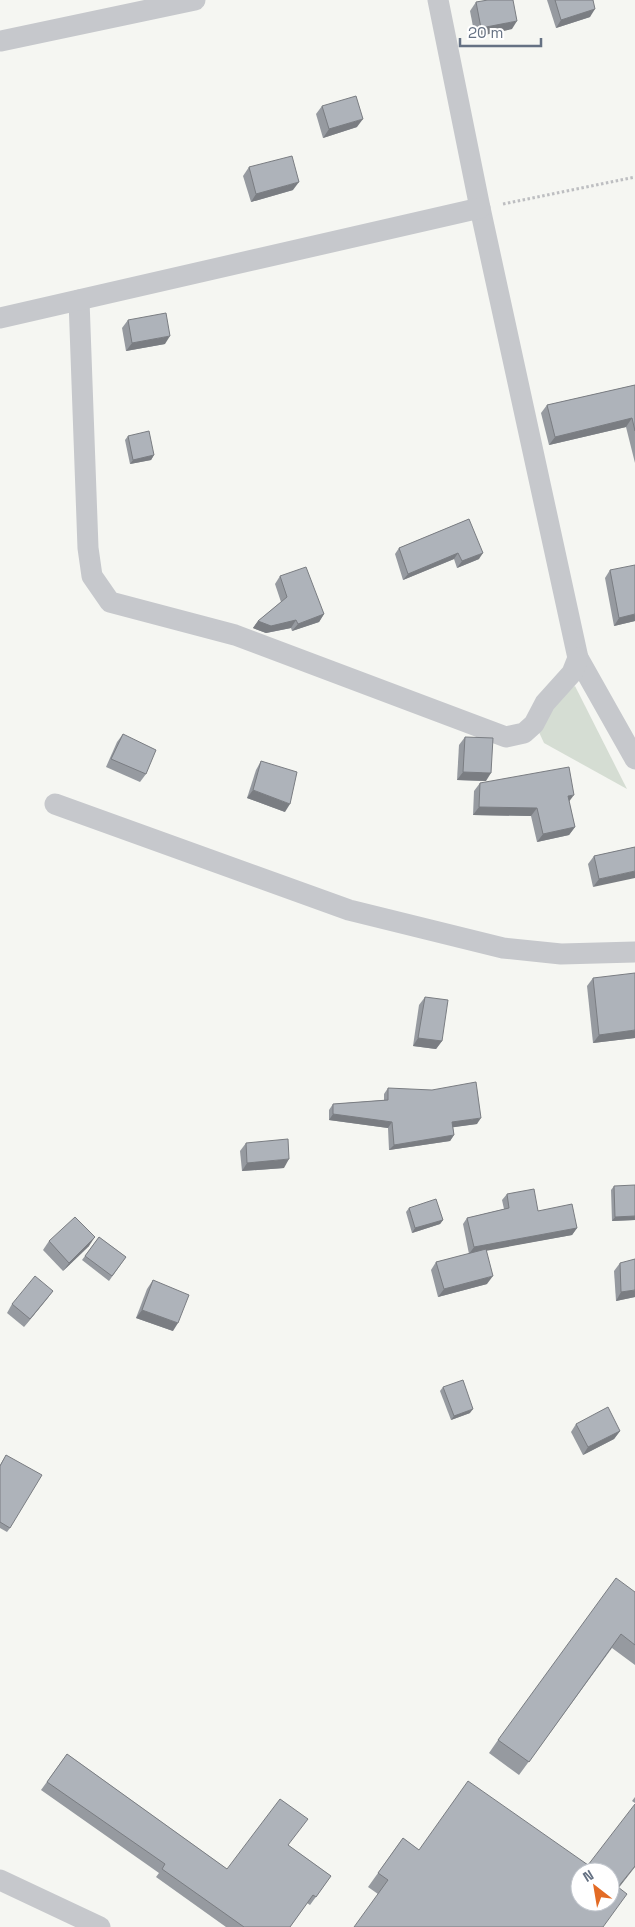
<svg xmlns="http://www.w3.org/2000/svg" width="635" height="1927" font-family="'Space Grotesk',sans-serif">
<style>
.green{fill:#d5ddd3}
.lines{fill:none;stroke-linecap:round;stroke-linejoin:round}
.path{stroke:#bdbec1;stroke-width:3;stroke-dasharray:2.5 2.5;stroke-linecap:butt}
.street{stroke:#c6c8cc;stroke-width:21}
.wall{fill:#969aa0}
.shaded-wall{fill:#7a7d82}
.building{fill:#aeb3ba;stroke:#7a7d82;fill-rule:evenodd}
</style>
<rect width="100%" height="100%" fill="#f5f6f2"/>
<path class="green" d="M575,686L627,789L544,743L538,730L557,697Z"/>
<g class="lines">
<path class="path" d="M503,204L635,177"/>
<g class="street">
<path d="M438,0L480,208L578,658L635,759"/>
<path d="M1,41L195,0"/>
<path d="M79,300L88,548L92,576L110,602L235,635L506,737L524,733L534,724L545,703L572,673L578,658"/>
<path d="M0,318L480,208"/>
<path d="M55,804L349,910L503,948L561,954L635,952"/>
<path d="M0,1880L100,1927"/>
</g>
</g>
<g class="wall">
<path d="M547,0H593L590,17L556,28Z"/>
<path d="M476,2L512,29L475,37L470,11Z"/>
<path d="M322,106L357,127L323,138L316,114Z"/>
<path d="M249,167L293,190L251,202L243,176Z"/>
<path d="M128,320L165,344L126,351L122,328Z"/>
<path d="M635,385V463L626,427L549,445L541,413L547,405Z"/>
<path d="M128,436L154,455L151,460L130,464L125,440Z"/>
<path d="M469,519L479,559L457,568L454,559L403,580L395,554L399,548Z"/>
<path d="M610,570L635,621L614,626L605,578Z"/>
<path d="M280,576L324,614L319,622L292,631L291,628L266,633L253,628L258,621L281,602L275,584Z"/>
<path d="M123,734L146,774L140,782L106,767L117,742Z"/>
<path d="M465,737L486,781L457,780L459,745Z"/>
<path d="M261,761L285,812L247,798L256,770Z"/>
<path d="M480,783L569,802L575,827L569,835L537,842L531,816L473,815L474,791Z"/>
<path d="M635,847L593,887L588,864L594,856Z"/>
<path d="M593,978L635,1038L593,1043L587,986Z"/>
<path d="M425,997L442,1041L436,1049L413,1046L419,1005Z"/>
<path d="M388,1088L477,1124L453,1127L454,1135L450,1141L389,1150L388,1128L329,1120V1110L333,1104L384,1100V1094Z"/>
<path d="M246,1143L284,1168L242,1171L240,1151Z"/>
<path d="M614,1186L635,1220L612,1221L611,1190Z"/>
<path d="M507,1194L538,1211L577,1228L572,1235L487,1250V1284L438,1297L431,1270L436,1262L469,1254L463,1224L467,1218L504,1209L502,1200Z"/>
<path d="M409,1208L443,1220L440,1224L412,1233L406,1212Z"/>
<path d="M99,1237L126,1257L109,1281L82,1260Z"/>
<path d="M49,1241L89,1246L63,1271L43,1250Z"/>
<path d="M620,1263L635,1297L616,1301L614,1271Z"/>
<path d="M153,1280L173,1331L136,1318L147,1289Z"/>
<path d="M53,1291L24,1327L7,1313L12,1304Z"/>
<path d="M443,1387L470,1413L451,1420L440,1391Z"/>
<path d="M576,1424L620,1431L614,1439L583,1455L571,1432Z"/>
<path d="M6,1455L10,1528L7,1532L0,1528V1465Z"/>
<path d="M635,1592V1665L612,1648L519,1775L489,1753L498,1740Z"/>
<path d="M67,1754L227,1869L288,1845L331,1876L310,1905L307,1903L290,1927H226L156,1877L159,1873L41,1790Z"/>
<path d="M635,1797V1803L632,1801Z"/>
<path d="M403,1838L419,1850L588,1865L635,1867L378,1894L368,1887Z"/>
</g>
<g class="shaded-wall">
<path d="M595,9L590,17L556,28L561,20Z"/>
<path d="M517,21L512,29L475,37L481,28Z"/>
<path d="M363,119L357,127L323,138L329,129Z"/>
<path d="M299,182L293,190L251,202L256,194Z"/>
<path d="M170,336L165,344L126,351L132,343Z"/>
<path d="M632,418L626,427L549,445L555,437Z"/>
<path d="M154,455L151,460L130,464L133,460Z"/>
<path d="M458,553L454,559L403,580L408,574Z"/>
<path d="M483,553L479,559L457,568L462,561Z"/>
<path d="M324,614L319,622L292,631L298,624Z"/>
<path d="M635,614V621L614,626L619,618Z"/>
<path d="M296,620L291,628L266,633L253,628L258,621Z"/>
<path d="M463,772L491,773L486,781L457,780Z"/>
<path d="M253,790L290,804L285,812L247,798Z"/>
<path d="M574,795L568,803V796Z"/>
<path d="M479,807L537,808L531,816L473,815Z"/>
<path d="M575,827L569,835L537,842L543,834Z"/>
<path d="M635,871V878L593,887L599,879Z"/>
<path d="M635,1030V1038L593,1043L599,1035Z"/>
<path d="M418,1038L442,1041L436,1049L413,1046Z"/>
<path d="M333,1114L392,1122L388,1128L329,1120Z"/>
<path d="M481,1118L477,1124L448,1128L452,1122Z"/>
<path d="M454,1135L450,1141L389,1150L394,1145Z"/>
<path d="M289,1159L284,1168L242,1171L247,1163Z"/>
<path d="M635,1216V1220L612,1221L615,1217Z"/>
<path d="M443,1220L440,1224L412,1233L415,1228Z"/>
<path d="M577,1228L572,1235L469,1254L474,1247Z"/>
<path d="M95,1237L89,1246L63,1271L69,1263Z"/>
<path d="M493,1276L487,1284L438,1297L444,1289Z"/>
<path d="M635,1290V1297L616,1301L621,1292Z"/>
<path d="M53,1291L47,1299L24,1327L30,1319Z"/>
<path d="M142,1310L178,1323L173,1331L136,1318Z"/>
<path d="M473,1409L470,1413L451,1420L454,1416Z"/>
<path d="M620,1431L614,1439L583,1455L588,1447Z"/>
<path d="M635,1866V1867L610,1899L618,1887Z"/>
</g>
<g class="building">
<path d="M488,0H513L517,21L481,28L476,2Z"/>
<path d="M555,0H593L595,9L561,20Z"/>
<path d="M356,96L363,119L329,129L322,106Z"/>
<path d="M292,156L299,182L256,194L249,167Z"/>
<path d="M166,313L170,336L132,343L128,320Z"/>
<path d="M635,385V431L632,418L555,437L547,405Z"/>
<path d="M149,431L154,455L133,460L128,436Z"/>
<path d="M469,519L483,553L462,561L458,553L408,574L399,548Z"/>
<path d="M635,565V614L619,618L610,570Z"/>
<path d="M306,567L324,614L298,624L296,620L271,626L258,621L287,597L280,576Z"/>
<path d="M123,734L156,750L146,774L111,759Z"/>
<path d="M465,737L493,738L491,773L463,772Z"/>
<path d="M261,761L297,772L290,804L253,790Z"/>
<path d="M569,767L574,795L568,796L575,827L543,834L537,808L479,807L480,783Z"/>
<path d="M635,847V871L599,879L594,856Z"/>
<path d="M635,973V1030L599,1035L593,978Z"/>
<path d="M425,997L448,1000L442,1041L418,1038Z"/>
<path d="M476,1082L481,1118L452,1122L454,1135L394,1145L392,1122L333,1114V1104L388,1100V1088L432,1090Z"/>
<path d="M288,1139L289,1159L247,1163L246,1143Z"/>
<path d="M635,1185V1216L615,1217L614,1186Z"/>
<path d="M534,1189L538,1211L572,1204L577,1228L474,1247L467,1218L509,1208L507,1194Z"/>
<path d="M436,1199L443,1220L415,1228L409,1208Z"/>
<path d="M75,1217L95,1237L69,1263L49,1241Z"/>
<path d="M99,1237L126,1257L112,1276L85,1256Z"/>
<path d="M486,1249L493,1276L444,1289L436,1262Z"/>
<path d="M635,1259V1290L621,1292L620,1263Z"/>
<path d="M35,1276L53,1291L30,1319L12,1304Z"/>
<path d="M153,1280L189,1295L178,1323L142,1310Z"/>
<path d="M463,1380L473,1409L454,1416L443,1387Z"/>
<path d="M608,1407L620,1431L588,1447L576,1424Z"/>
<path d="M6,1455L42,1475L10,1528L0,1522V1466Z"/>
<path d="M616,1578L635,1592V1645L621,1634L529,1762L498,1740Z"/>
<path d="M67,1754L227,1869L280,1799L308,1819L288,1845L331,1876L316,1897L313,1895L290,1927H244L162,1869L165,1864L47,1782Z"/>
<path d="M468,1781L588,1865L635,1804V1866L618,1887L627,1894L603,1927H354L388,1880L378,1873L403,1838L419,1850ZM580,1872H610V1902H580Z"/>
</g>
<g transform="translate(595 1887) rotate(329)"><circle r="24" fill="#ffffff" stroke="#c1c6cd"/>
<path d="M0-4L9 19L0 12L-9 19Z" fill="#e36b25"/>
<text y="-8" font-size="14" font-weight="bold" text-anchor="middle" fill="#657183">N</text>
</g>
<path d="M460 38v8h81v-8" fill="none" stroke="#657183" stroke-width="2.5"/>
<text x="468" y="38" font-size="15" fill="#657183" stroke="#ffffff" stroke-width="4" paint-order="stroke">20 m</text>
</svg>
